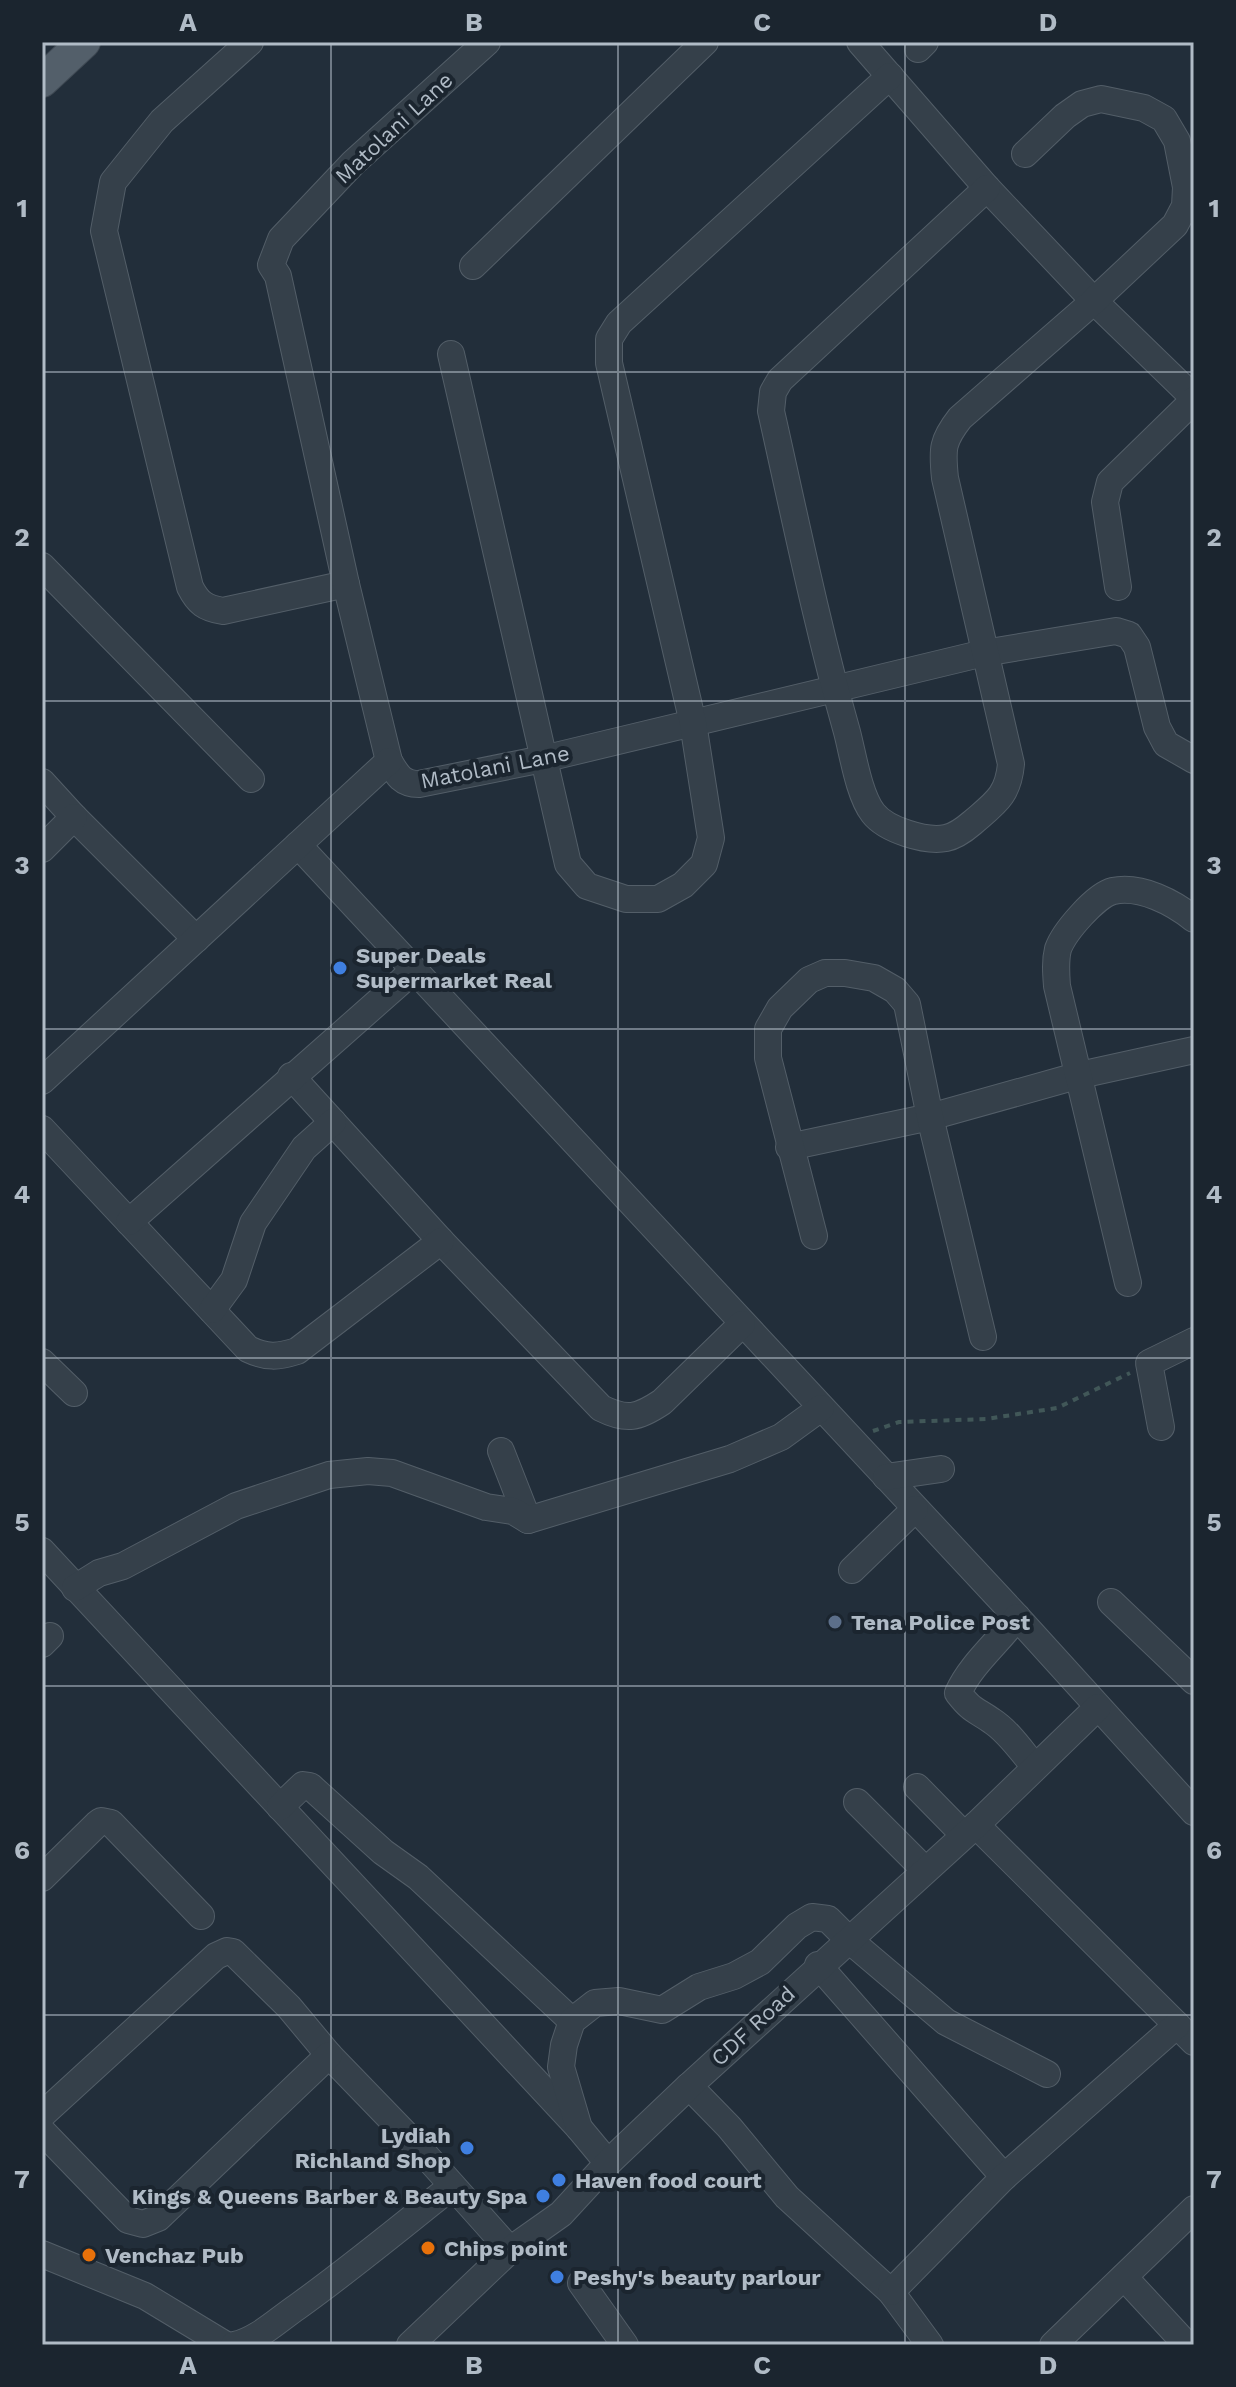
<svg xmlns="http://www.w3.org/2000/svg" width="1236" height="2387" font-family="'Work Sans',sans-serif">
<style>
.lines{fill:none;stroke-linecap:round;stroke-linejoin:round}
.minor-casing{stroke:#535e68;stroke-width:28}
.major-casing{stroke:#3f4953;stroke-width:34}
.path{stroke:#415758;stroke-width:4;stroke-dasharray:6 6;stroke-linecap:butt}
.minor{stroke:#35404a;stroke-width:26}
.major{stroke:#535f6a;stroke-width:32}
.grid{fill:none;stroke:#b0bbc6;stroke-width:2;stroke-opacity:0.55}
.shop-dot{fill:#3f7fe0;stroke:#1b252f;stroke-width:3}
.service-dot{fill:#5c6f8a;stroke:#1b252f;stroke-width:3}
.food-dot{fill:#e8710a;stroke:#1b252f;stroke-width:3}
.labels{text-anchor:middle;dominant-baseline:central;stroke-width:8;stroke-linejoin:round;paint-order:stroke}
.street-label{font-size:22px;fill:#b0bbc6;stroke:#1b252f}
.poi-label{font-size:22px;font-weight:bold;fill:#b0bbc6;stroke:#1b252f;text-anchor:start}
.neatline{fill:none;stroke:#b0bbc6;stroke-width:3}
.grid-label{font-size:26px;text-anchor:middle;font-weight:bold;fill:#b0bbc6}
</style>
<rect width="100%" height="100%" fill="#222e3a"/>
<g class="lines">
<defs>
<g id="minor">
<path d="M250,42L162,121L113,182L104,231L190,587C198,603 205,608 223,611L346,584"/>
<path d="M487,42L353,163L281,239L271,265L278,276L346,584L389,761C397,775 402,784 419,784L543,759L984,653L1116,631L1129,635L1137,647L1157,727L1166,744L1194,760"/>
<path d="M860,42L987,188L1094,301L1194,398"/>
<path d="M918,49L925,42"/>
<path d="M987,188L780,380L773,392L771,411C795,518 817,626 847,732C853,755 859,795 873,813C886,830 926,842 946,838C956,836 965,829 972,823C995,803 1008,796 1011,764L945,478C942,449 942,441 960,418L1094,301L1175,225L1185,206L1186,187L1177,141L1164,119L1144,108L1101,99L1082,104L1065,116L1025,154"/>
<path d="M473,266L705,42"/>
<path d="M451,354L568,864L587,886L626,899H658L683,885L704,864L711,838L693,723L609,363V339L619,323L890,76"/>
<path d="M42,566L251,779"/>
<path d="M1118,587L1105,502L1110,482L1194,400"/>
<path d="M42,782L74,817L196,939"/>
<path d="M298,845L1017,1617L1194,1812"/>
<path d="M42,849L74,817"/>
<path d="M291,1076L441,1241L601,1408C627,1421 638,1418 662,1402L742,1324"/>
<path d="M42,1081L389,761"/>
<path d="M42,1129L248,1349C267,1358 278,1357 297,1351L441,1241"/>
<path d="M789,1147L930,1117L1080,1075L1194,1050"/>
<path d="M129,1222L413,971"/>
<path d="M814,1236L768,1058V1029L780,1008L809,980L825,973H845L874,978L895,990L907,1004L930,1117L983,1337"/>
<path d="M1128,1283L1057,986C1056,973 1055,961 1058,949C1064,932 1096,895 1113,891C1141,885 1174,903 1194,919"/>
<path d="M212,1310L234,1280L253,1223L304,1148L333,1122"/>
<path d="M42,1362L74,1393"/>
<path d="M1161,1427L1149,1363L1194,1341"/>
<path d="M501,1451L528,1520"/>
<path d="M886,1477L941,1469"/>
<path d="M42,1551L579,2128"/>
<path d="M852,1570L915,1509"/>
<path d="M75,1588L99,1573L123,1566L236,1506L329,1475L368,1471L392,1473L486,1507L513,1511L528,1520L730,1459L781,1437L821,1408"/>
<path d="M1111,1602L1194,1681"/>
<path d="M1017,1617C998,1643 971,1664 958,1693C973,1712 975,1709 992,1721C1009,1732 1022,1752 1035,1767"/>
<path d="M42,1644L50,1636"/>
<path d="M917,1787L964,1835"/>
<path d="M857,1802L925,1870"/>
<path d="M280,1807L303,1785L310,1786L383,1852L418,1877L572,2021"/>
<path d="M976,1825L1194,2042"/>
<path d="M42,1878L97,1824L101,1821L111,1823L201,1916"/>
<path d="M818,1965L1004,2177"/>
<path d="M689,2086L729,2127L787,2197L891,2292L930,2345"/>
<path d="M42,2115L216,1956L227,1951L233,1952L289,2007L329,2055L419,2148L510,2250"/>
<path d="M42,2131L128,2220L143,2224L158,2218L329,2055"/>
<path d="M608,2163L579,2128L561,2067L564,2045L572,2021L595,2003L619,2001L662,2010L699,1987L734,1976L760,1962L797,1926L812,1917L828,1919L848,1939L946,2022L1047,2074"/>
<path d="M42,2254L145,2296L226,2345"/>
<path d="M1124,2277L1187,2345"/>
<path d="M581,2283L625,2345"/>
<path d="M891,2292L1004,2177L1177,2025"/>
<path d="M234,2345C256,2341 278,2320 297,2307C350,2269 401,2227 452,2186"/>
<path d="M410,2345L510,2250L561,2214L608,2163L689,2086L976,1825L1098,1707"/>
<path d="M1053,2345L1194,2209"/>
</g>
<path id="major" d="M42,81L84,42"/>
</defs>
<use href="#minor" class="minor-casing"/>
<use href="#major" class="major-casing"/>
<path class="path" d="M873,1431L899,1422L986,1419L1057,1408L1130,1373"/>
<use href="#minor" class="minor"/>
<use href="#major" class="major"/>
</g>
<path class="grid" d="M331,42V2345M618,42V2345M905,42V2345M42,372H1194M42,701H1194M42,1029H1194M42,1358H1194M42,1686H1194M42,2015H1194"/>
<g class="shop-dot">
<circle cx="340" cy="968" r="8"/>
<circle cx="467" cy="2148" r="8"/>
<circle cx="559" cy="2180" r="8"/>
<circle cx="543" cy="2196" r="8"/>
<circle cx="557" cy="2277" r="8"/>
</g>
<circle class="service-dot" cx="835" cy="1622" r="8"/>
<g class="food-dot">
<circle cx="428" cy="2248" r="8"/>
<circle cx="89" cy="2255" r="8"/>
</g>
<g class="labels">
<g class="street-label">
<text transform="translate(394 128) rotate(-43)">Matolani Lane</text>
<text transform="translate(495 767) rotate(-11)">Matolani Lane</text>
<text transform="translate(753 2026) rotate(-43)">CDF Road</text>
</g>
<g class="poi-label">
<text x="356" y="955">Super Deals<tspan x="356" dy="25">Supermarket Real</tspan></text>
<text x="851" y="1622">Tena Police Post</text>
<text x="451" y="2135" text-anchor="end">Lydiah<tspan x="451" dy="25">Richland Shop</tspan></text>
<text x="575" y="2180">Haven food court</text>
<text x="527" y="2196" text-anchor="end">Kings &amp; Queens Barber &amp; Beauty Spa</text>
<text x="444" y="2248">Chips point</text>
<text x="105" y="2255">Venchaz Pub</text>
<text x="573" y="2277">Peshy's beauty parlour</text>
</g>
</g>
<rect width="1236" height="2387" fill="none" stroke="#1b252f" stroke-width="88"/>
<rect x="44" y="44" width="1148" height="2299" class="neatline"/>
<g class="grid-label">
<text x="188" y="31">A</text>
<text x="474" y="31">B</text>
<text x="762" y="31">C</text>
<text x="1048" y="31">D</text>
<text x="22" y="217">1</text>
<text x="1214" y="217">1</text>
<text x="22" y="546">2</text>
<text x="1214" y="546">2</text>
<text x="22" y="874">3</text>
<text x="1214" y="874">3</text>
<text x="22" y="1203">4</text>
<text x="1214" y="1203">4</text>
<text x="22" y="1531">5</text>
<text x="1214" y="1531">5</text>
<text x="22" y="1859">6</text>
<text x="1214" y="1859">6</text>
<text x="22" y="2188">7</text>
<text x="1214" y="2188">7</text>
<text x="188" y="2374">A</text>
<text x="474" y="2374">B</text>
<text x="762" y="2374">C</text>
<text x="1048" y="2374">D</text>
</g>
</svg>
